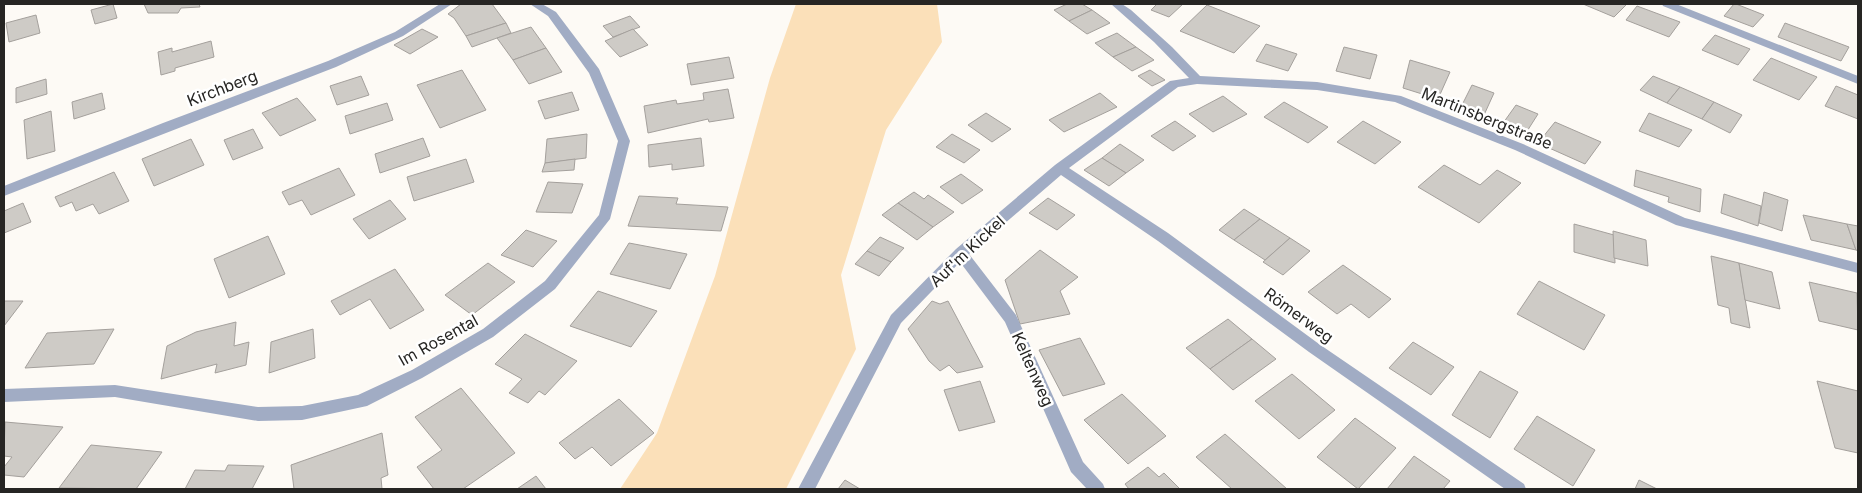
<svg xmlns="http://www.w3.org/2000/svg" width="1862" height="493" font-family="Inter,sans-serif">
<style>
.green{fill:#fbe0b9}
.building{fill:#cecbc6;stroke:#a4a09c}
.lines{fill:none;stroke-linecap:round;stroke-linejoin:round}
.minor{fill:#a1acc4;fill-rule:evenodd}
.labels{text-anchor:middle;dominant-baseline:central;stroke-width:5;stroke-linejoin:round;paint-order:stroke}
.street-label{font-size:16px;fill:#262523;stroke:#fff}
</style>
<rect width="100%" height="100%" fill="#fdfaf5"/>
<path class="green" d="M796,4H937L942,42L886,130L841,275L856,349L786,489H620L657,433L715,276L770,78Z"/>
<g class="building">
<path d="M113,4L117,18L95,24L91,10Z"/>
<path d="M144,4H199L200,7L181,8L178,13H148Z"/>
<path d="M461,4H492L506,23L466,36L454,18L448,14Z"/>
<path d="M1067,4H1082L1092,10L1069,21L1054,10Z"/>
<path d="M1157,4H1183L1169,17L1151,10Z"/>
<path d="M1583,4H1627L1614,17Z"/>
<path d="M1734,4H1736L1764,15L1753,27L1724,16Z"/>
<path d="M1207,5L1260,26L1234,53L1180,31Z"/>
<path d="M1637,6L1680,22L1669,37L1626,20Z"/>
<path d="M1092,10L1110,23L1087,34L1069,21Z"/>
<path d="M36,15L40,33L9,42L6,23Z"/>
<path d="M630,16L640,27L613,37L603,26Z"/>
<path d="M506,23L511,33L472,47L466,36Z"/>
<path d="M1785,23L1849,47L1841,61L1778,37Z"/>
<path d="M531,27L546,48L513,60L497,38Z"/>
<path d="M422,29L438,37L410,54L394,45Z"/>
<path d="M633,29L648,45L620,57L605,41Z"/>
<path d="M1117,33L1136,47L1113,57L1095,43Z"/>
<path d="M1715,35L1750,49L1738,65L1702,50Z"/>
<path d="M211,41L214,57L175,68V71L161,75L158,52L172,48V52Z"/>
<path d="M1266,44L1297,54L1288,71L1256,61Z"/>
<path d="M1136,47L1154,60L1132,71L1113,57Z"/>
<path d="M1344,47L1377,55L1370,79L1336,71Z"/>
<path d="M546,48L562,72L529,84L513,60Z"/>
<path d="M729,57L734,78L691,85L687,64Z"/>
<path d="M1771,58L1817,77L1799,100L1753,80Z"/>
<path d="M1410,60L1450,72L1438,99L1403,88Z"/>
<path d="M462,70L486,110L440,128L417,85Z"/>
<path d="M1150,70L1165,80L1152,86L1138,76Z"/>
<path d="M361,76L369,95L337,105L330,86Z"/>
<path d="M1653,76L1680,87L1667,103L1640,90Z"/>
<path d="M46,79L47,94L16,103V88Z"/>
<path d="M1472,85L1494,93L1484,115L1461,107Z"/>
<path d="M1836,86L1858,95V119L1825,106Z"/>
<path d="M1680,87L1714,102L1702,119L1667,103Z"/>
<path d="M728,89L734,118L709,122L708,119L648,133L644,106L676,100L677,104L704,100L703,93Z"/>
<path d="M572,92L579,110L545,119L538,101Z"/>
<path d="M102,93L105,109L74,119L72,102Z"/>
<path d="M1100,93L1117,107L1064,132L1049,120Z"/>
<path d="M1223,96L1247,114L1213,132L1189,114Z"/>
<path d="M297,98L316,120L280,136L262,113Z"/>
<path d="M1284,102L1328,127L1308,143L1264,117Z"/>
<path d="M1714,102L1742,115L1730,133L1702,119Z"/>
<path d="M387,103L393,120L350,134L345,116Z"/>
<path d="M1516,105L1538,114L1524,136L1501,126Z"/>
<path d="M51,111L55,151L27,159L24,120Z"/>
<path d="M986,113L1011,129L992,142L968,125Z"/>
<path d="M1649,113L1692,130L1679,147L1639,131Z"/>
<path d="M1175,121L1196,136L1173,151L1151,136Z"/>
<path d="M1363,121L1401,142L1375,164L1337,142Z"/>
<path d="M1555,122L1601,142L1585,164L1538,143Z"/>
<path d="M253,129L263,148L233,160L224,140Z"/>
<path d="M587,134L586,158L545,163L547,139Z"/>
<path d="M952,134L980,150L964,163L936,147Z"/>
<path d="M423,138L430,156L380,173L375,154Z"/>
<path d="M701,138L704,166L672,170V164L649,167L648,145Z"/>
<path d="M191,139L204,165L154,186L142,159Z"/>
<path d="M1120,144L1144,160L1126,173L1102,158Z"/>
<path d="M1102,158L1126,173L1109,186L1084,170Z"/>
<path d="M466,159L474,182L414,201L407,177Z"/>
<path d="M575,159L574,170L542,172L545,163Z"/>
<path d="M1444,165L1480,185L1497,170L1521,183L1479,223L1418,187Z"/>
<path d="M339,168L355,195L311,215L302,200L289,205L282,192Z"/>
<path d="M1636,170L1701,189L1700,212L1668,202L1669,197L1634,186Z"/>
<path d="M114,172L129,201L99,214L93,204L76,211L72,202L60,207L55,197Z"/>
<path d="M961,174L983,190L962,204L940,187Z"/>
<path d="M548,182L583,184L572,213L536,212Z"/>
<path d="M914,192L924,199L928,195L954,212L933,227L898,203Z"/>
<path d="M1764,192L1788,200L1782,231L1759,223Z"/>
<path d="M1724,194L1761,206L1758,226L1721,213Z"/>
<path d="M639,196L678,198L676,204L728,207L721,231L628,226Z"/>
<path d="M1048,198L1075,215L1057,230L1029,213Z"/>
<path d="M390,200L406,219L369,239L353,219Z"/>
<path d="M23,203L31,222L4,233V211Z"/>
<path d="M898,203L933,227L917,240L882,215Z"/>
<path d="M1244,209L1260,219L1234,240L1219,230Z"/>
<path d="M1803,215L1847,224L1856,250L1811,240Z"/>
<path d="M1260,219L1290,238L1265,260L1234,240Z"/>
<path d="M1574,224L1614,235L1615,263L1574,252Z"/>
<path d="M1847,224L1858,226V251L1856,250Z"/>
<path d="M526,230L557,241L533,267L501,255Z"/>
<path d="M1613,231L1646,240L1648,266L1614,258Z"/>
<path d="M268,236L285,274L229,298L214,259Z"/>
<path d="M880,237L904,248L891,262L867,251Z"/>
<path d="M1290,238L1310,251L1283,275L1263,262Z"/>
<path d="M629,243L687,254L670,289L610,274Z"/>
<path d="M1040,250L1078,277L1060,291L1070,314L1020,324L1005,280Z"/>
<path d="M867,251L891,262L879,276L855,264Z"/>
<path d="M1711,256L1739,263L1750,328L1731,323L1729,308L1718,305Z"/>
<path d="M488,263L515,282L472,315L445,295Z"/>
<path d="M1739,263L1772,272L1780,309L1745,300Z"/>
<path d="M1343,265L1391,299L1369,318L1351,304L1337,314L1308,292Z"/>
<path d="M395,269L424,310L390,329L370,299L340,315L331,301Z"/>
<path d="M1539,281L1605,315L1584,350L1517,314Z"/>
<path d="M1809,282L1857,293L1858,330L1819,321Z"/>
<path d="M598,291L657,311L631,347L570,326Z"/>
<path d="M4,301H23L4,326Z"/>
<path d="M932,301L940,304L948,301L983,367L957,373L949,365L940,371L929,361L908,329Z"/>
<path d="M1228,319L1252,339L1210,369L1186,348Z"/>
<path d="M236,322L234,346L249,342L246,365L215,373L217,364L161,379L167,346L196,332Z"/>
<path d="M114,329L94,364L25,368L47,333Z"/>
<path d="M313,329L315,358L269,373L271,342Z"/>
<path d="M525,334L577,361L545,395L539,391L528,403L509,393L522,379L495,364Z"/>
<path d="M1080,338L1105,384L1063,396L1039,350Z"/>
<path d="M1252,339L1276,359L1233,390L1210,369Z"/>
<path d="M1413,342L1454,367L1431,395L1389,368Z"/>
<path d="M1480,371L1518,392L1490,438L1452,415Z"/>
<path d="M1292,374L1335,410L1299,439L1255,401Z"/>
<path d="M980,381L995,422L959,431L944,390Z"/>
<path d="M1817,381L1858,391V453L1835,448Z"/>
<path d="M461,388L515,453L463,489H434L417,467L442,450L415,417Z"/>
<path d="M1122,394L1166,436L1128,464L1084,420Z"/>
<path d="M619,399L654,433L611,466L592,447L575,459L559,443Z"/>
<path d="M1537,416L1595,450L1573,486L1514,449Z"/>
<path d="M1355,418L1396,448L1358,489L1317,457Z"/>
<path d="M5,422L63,427L24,477L4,475V467L12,457L4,456Z"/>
<path d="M382,433L388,475L381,478L382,489H294L291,465Z"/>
<path d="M1225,434L1287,489H1232L1196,457Z"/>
<path d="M91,445L162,452L136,489L59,488Z"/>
<path d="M1414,456L1450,481L1443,489H1387Z"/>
<path d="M228,465L264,466L252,489H185L195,470L225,471Z"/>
<path d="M1148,467L1159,477L1164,473L1180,489H1129L1125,484Z"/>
<path d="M536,476L546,489H517Z"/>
<path d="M845,480L860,489H838Z"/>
<path d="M1639,480L1657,489H1635Z"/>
</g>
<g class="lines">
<g class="minor">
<path d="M440,4H452L403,36L336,67L4,196V186L163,123L328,61L395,32Z"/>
<path d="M530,4H542L556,12L599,69L630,141L610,219L555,289L493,337L422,378L367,406L302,420L258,421L115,397L4,402V389L115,385L258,407L302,406L358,395L412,370L483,329L545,281L599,215L618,141L589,73L548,16Z"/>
<path d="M1111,4H1122L1131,10L1172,47L1200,76L1317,82L1401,96L1523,144L1685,218L1858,263V273L1676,225L1515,150L1395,102L1317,90L1197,84L1178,87L1069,168L1168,233L1319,344L1524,484L1526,489H1505L1309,352L1158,241L1061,175L969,254L1016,315L1083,462L1103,484L1105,489H1087L1071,472L1005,322L960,262L901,323L815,489H798L891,315L956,249L1055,165L1170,81L1189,78L1154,42Z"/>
<path d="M1662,4H1676L1858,76V84L1663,6Z"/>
</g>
</g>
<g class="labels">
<g class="street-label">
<text transform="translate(222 88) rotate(-21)">Kirchberg</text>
<text transform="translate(1487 118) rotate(22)">Martinsbergstraße</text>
<text transform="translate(967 251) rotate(-43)">Auf'm Kickel</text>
<text transform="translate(1299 315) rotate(36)">Römerweg</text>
<text transform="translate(438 340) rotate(-29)">Im Rosental</text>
<text transform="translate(1033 369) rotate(66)">Keltenweg</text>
</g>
</g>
<rect width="1862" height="493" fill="none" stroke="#262523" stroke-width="10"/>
</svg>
